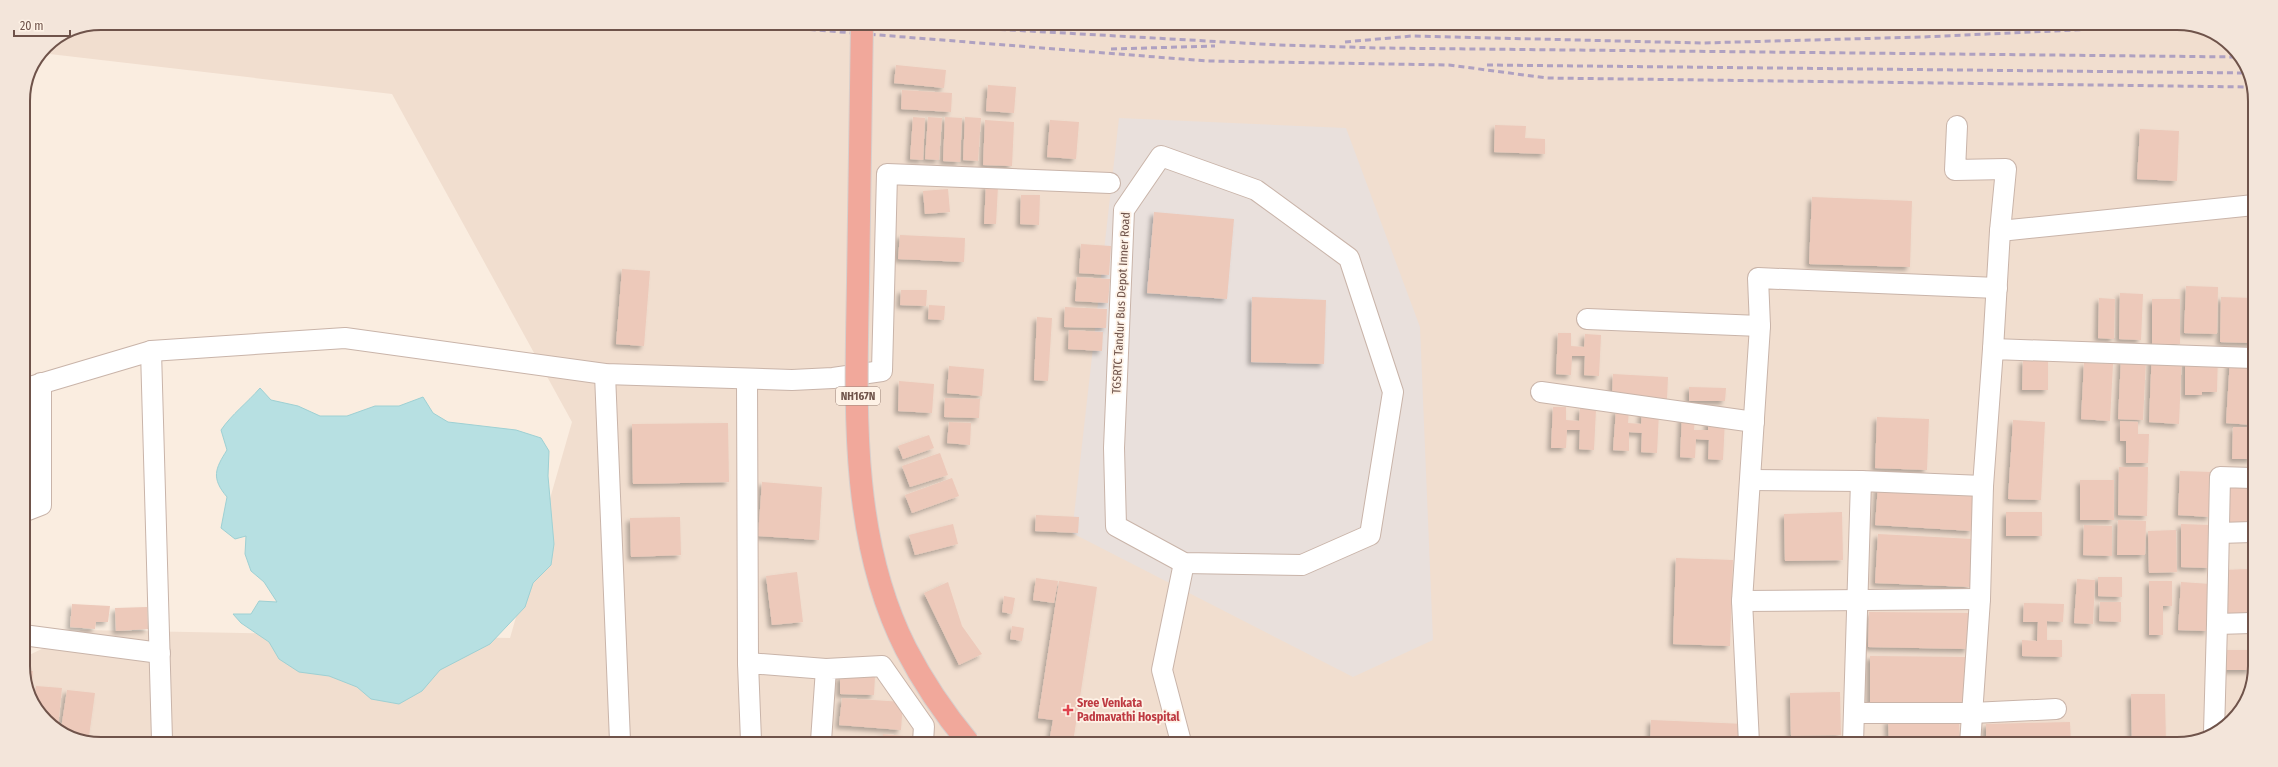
<svg xmlns="http://www.w3.org/2000/svg" width="2278" height="767" font-family="'Fira Sans Condensed',sans-serif">
<style>
.residential{fill:#f1decf}
.industrial{fill:#e9e0dc}
.water{fill:#b7e0e2;stroke:#9ed0d3}
.building{fill:#edc9ba;filter:url(#shadow)}
.lines{fill:none;stroke-linecap:round;stroke-linejoin:round}
.minor-casing{stroke:#c9b4a9;stroke-width:22}
.minor{stroke:#fff;stroke-width:20}
.rail{stroke:#afa1c1;stroke-width:3;stroke-dasharray:6 4;stroke-linecap:butt}
.highway-bridge-casing{stroke:#d7cfcc;stroke-width:24;stroke-linecap:butt}
.highway-bridge{stroke:#f1a89b;stroke-width:22}
.health-dot{fill:#e0444e;stroke:#fef2e6;stroke-width:1.5}
.labels{text-anchor:middle;dominant-baseline:central;stroke-width:3.5;stroke-linejoin:round;paint-order:stroke}
.shield{fill:#fef2e6;stroke:#9a8379;stroke-width:1}
.shield-label{font-size:11px;font-weight:bold;fill:#6f534a}
.street-label{font-size:12px;fill:#6f534a;stroke:#fef2e6}
.health-label{font-size:12px;font-weight:bold;fill:#be3a42;stroke:#fef2e6;text-anchor:start}
.rim{fill:none;stroke:#6f534a;stroke-width:2}
</style>
<defs>
<filter id="shadow"><feDropShadow dx="-3.5" dy="3.5" stdDeviation="2" flood-color="#0004"/></filter>
</defs>
<rect width="100%" height="100%" fill="#faede0"/>
<path class="residential" d="M101,23L2202,27L2239,53L2255,95L2251,691L2224,728L2178,744L76,740L39,714L23,672V658L81,630L510,638L572,422L392,94L41,53L46,46L71,29Z"/>
<path class="industrial" d="M1119,118L1346,128L1420,327L1433,640L1353,677L1072,533Z"/>
<path class="water" d="M260,388L271,400L298,406L320,416H347L375,406H399L423,397L433,413L448,422L516,430L541,438L549,451L548,476L554,544L551,565L533,583L525,607L490,644L440,670L422,691L399,704L371,699L357,687L329,676L299,672L279,659L269,642L241,623L233,614H251L259,601L277,602L264,582L251,571L245,554L246,536L235,539L221,528L227,497C211,478 215,469 227,450L221,430C232,414 247,403 260,388Z"/>
<g class="building">
<path d="M896,65L946,70L944,88L894,83Z"/>
<path d="M988,85L1016,87L1014,113L986,111Z"/>
<path d="M902,90L952,93L951,112L901,109Z"/>
<path d="M913,117L925,118L923,160L910,159Z"/>
<path d="M928,117L942,118L939,160L925,159Z"/>
<path d="M945,117L962,118L960,162L943,161Z"/>
<path d="M965,117L981,118L978,161L963,160Z"/>
<path d="M985,120L1014,122L1012,166L983,165Z"/>
<path d="M1050,120L1079,122L1076,159L1047,157Z"/>
<path d="M1495,125L1526,126L1525,138L1545,139V154L1494,152Z"/>
<path d="M2140,129L2179,131L2177,181L2137,179Z"/>
<path d="M986,185L998,186L996,224H984Z"/>
<path d="M948,189L950,212L925,214L923,191Z"/>
<path d="M1021,195H1040L1039,225L1020,224Z"/>
<path d="M1812,197L1912,201L1910,267L1809,264Z"/>
<path d="M1154,212L1234,219L1227,299L1147,293Z"/>
<path d="M900,235L965,238L964,262L898,259Z"/>
<path d="M1081,244L1111,246L1109,275L1079,273Z"/>
<path d="M622,269L650,271L644,346L616,344Z"/>
<path d="M1077,277L1110,279L1108,303L1075,301Z"/>
<path d="M2186,286L2218,287L2217,334L2184,333Z"/>
<path d="M901,290H927L926,306L900,305Z"/>
<path d="M2120,293L2143,294L2141,340L2119,339Z"/>
<path d="M1252,297L1326,300L1324,364L1251,362Z"/>
<path d="M2221,297L2254,298L2253,343L2220,342Z"/>
<path d="M2099,298L2115,299L2114,339L2098,338Z"/>
<rect x="2152" y="299" width="28" height="45"/>
<path d="M929,305L945,306L944,320L928,319Z"/>
<path d="M1065,307L1107,309L1106,328L1064,327Z"/>
<path d="M1037,317L1052,318L1048,381L1034,380Z"/>
<path d="M1069,330L1103,332L1102,351L1068,349Z"/>
<path d="M1558,333H1571V346L1584,347L1585,334L1601,335L1599,376L1584,375L1585,356H1572L1571,375L1556,374Z"/>
<path d="M2152,349L2182,351L2179,424L2149,422Z"/>
<path d="M2185,353H2218L2217,392H2202V395H2185Z"/>
<path d="M2121,359L2146,360L2143,420L2118,419Z"/>
<path d="M2230,359L2253,360V425L2226,423Z"/>
<path d="M2023,360L2048,361V390H2022Z"/>
<path d="M2084,363L2113,364L2110,421L2081,419Z"/>
<path d="M949,366L984,369L982,396L947,393Z"/>
<path d="M1613,374L1668,377L1667,399L1612,396Z"/>
<path d="M899,381L934,384L932,413L898,411Z"/>
<path d="M1689,387L1726,388L1725,401H1689Z"/>
<path d="M945,398L980,399L979,418L944,417Z"/>
<path d="M1553,407H1566V420L1579,421L1580,408L1596,409L1594,450L1579,449L1580,430H1567L1566,448H1551Z"/>
<path d="M1616,410H1629L1628,423L1641,424L1642,411L1659,412L1657,453L1641,452L1642,433L1629,432V451L1613,450Z"/>
<path d="M1682,416L1695,417L1694,430H1708V418L1725,419L1723,460L1708,459L1709,440L1696,439L1695,458L1680,457Z"/>
<path d="M1877,417L1929,419L1927,470L1875,468Z"/>
<path d="M2013,420L2045,422L2041,500L2008,499Z"/>
<path d="M2120,421L2138,422V434H2149L2148,463H2126V441H2120Z"/>
<path d="M949,422L971,423L970,445L947,443Z"/>
<path d="M728,423L729,482L633,484L632,424Z"/>
<path d="M2233,427H2253L2252,459H2232Z"/>
<path d="M929,435L934,448L903,459L898,446Z"/>
<path d="M940,453L948,475L910,487L902,466Z"/>
<path d="M2119,467H2148L2147,516L2118,515Z"/>
<path d="M2180,471L2212,472L2210,517L2178,515Z"/>
<path d="M952,478L959,496L912,513L905,495Z"/>
<rect x="2080" y="480" width="34" height="40"/>
<path d="M2250,481L2251,526L2227,527V482Z"/>
<path d="M762,482L822,487L819,540L758,536Z"/>
<path d="M1878,486L1974,491L1972,531L1875,525Z"/>
<path d="M1842,512L1843,560L1785,561L1784,514Z"/>
<rect x="2006" y="512" width="36" height="24"/>
<path d="M1036,515L1079,517L1078,533L1035,531Z"/>
<path d="M680,517L681,555L631,557L630,518Z"/>
<path d="M2118,520L2146,521L2145,555H2117Z"/>
<path d="M953,524L958,544L915,555L909,535Z"/>
<path d="M2181,524L2211,525L2210,568L2181,567Z"/>
<path d="M2084,525L2112,526V556L2083,555Z"/>
<path d="M2176,530L2177,572L2149,573L2148,531Z"/>
<path d="M1878,534L1973,539L1970,587L1875,583Z"/>
<path d="M1676,558L1733,560L1730,646L1673,644Z"/>
<path d="M2248,569L2249,613H2225L2224,570Z"/>
<path d="M797,572L803,622L772,625L766,576Z"/>
<path d="M2098,577H2122V597L2098,596Z"/>
<path d="M1036,578L1058,581L1054,603L1033,600Z"/>
<path d="M2077,579L2095,580L2093,624L2074,623Z"/>
<path d="M1059,581L1097,587L1073,742H1049L1053,720L1038,718Z"/>
<path d="M2149,581H2172V606H2163V635H2149Z"/>
<path d="M948,582L962,626L982,654L959,665L924,593Z"/>
<path d="M2181,582L2211,584L2208,631L2178,630Z"/>
<path d="M1004,596L1015,598L1012,614L1002,612Z"/>
<path d="M2100,602H2121V622L2099,621Z"/>
<path d="M2024,603L2064,604L2063,622L2047,621V640H2062V657L2022,656V640L2037,641L2038,622H2023Z"/>
<path d="M72,604L110,606L108,622H96L95,629L70,627Z"/>
<path d="M147,607L148,629L116,631L115,608Z"/>
<path d="M1869,612L1969,613L1968,649L1868,647Z"/>
<path d="M1012,626L1024,628L1022,641L1010,639Z"/>
<rect x="2225" y="650" width="26" height="20"/>
<path d="M1870,656L1968,657V708L1870,706Z"/>
<path d="M23,671H33L31,692L23,672Z"/>
<path d="M840,676H875L874,695L840,694Z"/>
<path d="M36,686L62,688L58,727L39,714L34,701Z"/>
<path d="M67,690L95,693L89,736L66,733L61,729Z"/>
<path d="M1840,692L1841,735L1791,736L1790,693Z"/>
<path d="M2131,694H2165L2166,744H2132Z"/>
<path d="M842,698L903,702L901,730L839,725Z"/>
<path d="M1959,719L1960,744L1889,743L1888,720Z"/>
<path d="M1651,720L1745,724L1744,743H1650Z"/>
<path d="M2070,722L2071,744H1986V724Z"/>
<path d="M883,734L915,737L914,742H883Z"/>
</g>
<g class="lines">
<defs>
<g id="minor">
<path d="M1957,126L1955,170L2006,169L2000,231L1993,349"/>
<path d="M1161,156L1256,190L1349,258L1393,392L1370,535L1302,565L1184,563L1116,526L1114,448L1124,210Z"/>
<path d="M2000,231L2254,205"/>
<path d="M1587,319L1760,326"/>
<path d="M151,351L162,740"/>
<path d="M605,374L620,741"/>
<path d="M747,380L748,663"/>
<path d="M23,389L151,351L345,338L605,374L792,380L833,378L882,371L887,174L1110,183"/>
<path d="M1541,392L1754,422"/>
<path d="M1751,480L1861,481"/>
<path d="M23,512L41,505V383"/>
<path d="M2219,533L2252,532"/>
<path d="M1742,601L1980,599"/>
<path d="M2217,624L2220,477L2252,478"/>
<path d="M23,635L160,653"/>
<path d="M1854,713H1972L2056,709"/>
<path d="M2214,732L2217,624L2251,623"/>
<path d="M751,741L748,663L826,669"/>
<path d="M821,741L826,669L882,666L924,726L923,742"/>
<path d="M1181,742L1162,670L1184,563"/>
<path d="M1749,743L1742,601L1760,326L1758,278L1997,288"/>
<path d="M1853,743L1861,481L1983,486"/>
<path d="M1970,744L1980,599L1983,486L1993,349L2253,358"/>
</g>
</defs>
<use href="#minor" class="minor-casing"/>
<use href="#minor" class="minor"/>
<g class="rail">
<path d="M740,24L1207,61L1449,65L1547,78L2252,87"/>
<path d="M920,25L1279,45L1379,48L2240,57"/>
<path d="M1345,42L1412,36L1701,43L1922,37L2141,27"/>
<path d="M1111,49L1215,46"/>
<path d="M1487,65L2246,73"/>
</g>
<defs>
<path id="highway-bridge" d="M862,24C860,110 859,196 858,282C856,404 849,537 906,649C923,682 944,713 968,742"/>
</defs>
<use href="#highway-bridge" class="highway-bridge-casing"/>
<use href="#highway-bridge" class="highway-bridge"/>
</g>
<path class="health-dot" d="M1066 704h4v4h4v4h-4v4h-4v-4h-4v-4h4z"/>
<g class="labels">
<rect class="shield" x="836" y="387" width="44" height="18" rx="3"/>
<g class="shield-label">
<text x="858" y="396">NH167N</text>
</g>
<g class="street-label">
<text transform="translate(1121 303) rotate(-87)">TGSRTC Tandur Bus Depot Inner Road</text>
</g>
<g class="health-label">
<text x="1077" y="703">Sree Venkata<tspan x="1077" dy="14">Padmavathi Hospital</tspan></text>
</g>
</g>
<path d="M0 0H2278V767H0ZM101 30H2177A71 71 0 0 1 2248 101V666A71 71 0 0 1 2177 737H101A71 71 0 0 1 30 666V101A71 71 0 0 1 101 30Z" fill="#f3e5da" fill-rule="evenodd"/>
<path class="rim" d="M101 30H2177A71 71 0 0 1 2248 101V666A71 71 0 0 1 2177 737H101A71 71 0 0 1 30 666V101A71 71 0 0 1 101 30Z"/>
<path d="M14 30v6h56v-6" fill="none" stroke="#6f534a" stroke-width="2"/>
<text x="20" y="30" font-size="12" fill="#6f534a" stroke="#fef2e6" stroke-width="3" paint-order="stroke">20 m</text>
</svg>
